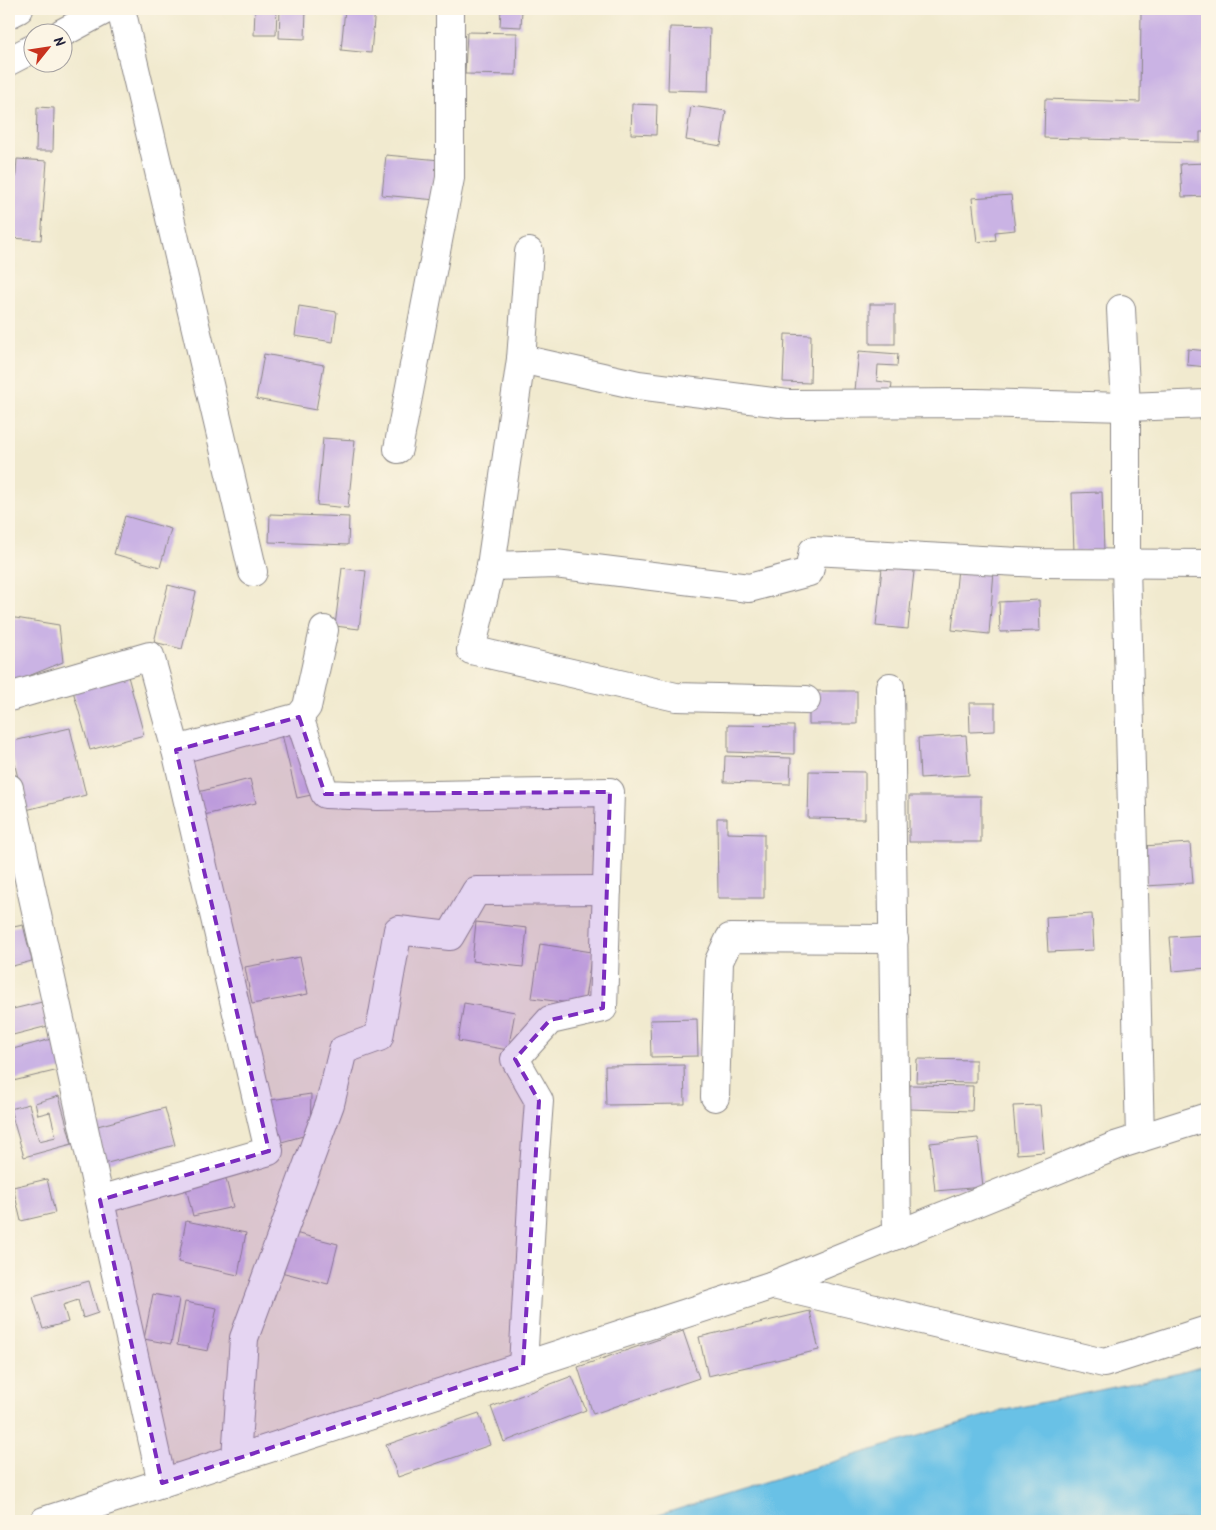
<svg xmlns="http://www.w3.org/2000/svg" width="1216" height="1530" font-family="Kalam,sans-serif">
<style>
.water{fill:#69c1e6;stroke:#467290}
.building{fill:#cab3e4}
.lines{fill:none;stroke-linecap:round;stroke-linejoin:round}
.minor-casing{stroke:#8a8685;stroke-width:30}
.major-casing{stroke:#8a8685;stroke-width:30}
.minor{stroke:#fff;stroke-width:28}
.major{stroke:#fff;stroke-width:28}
.marked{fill:#7b2cbf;fill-opacity:0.2;stroke:#7b2cbf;stroke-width:4;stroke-dasharray:10 6;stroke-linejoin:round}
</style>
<rect width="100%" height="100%" fill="#fcf5e5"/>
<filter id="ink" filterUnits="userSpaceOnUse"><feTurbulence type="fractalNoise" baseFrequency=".02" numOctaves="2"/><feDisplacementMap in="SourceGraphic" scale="10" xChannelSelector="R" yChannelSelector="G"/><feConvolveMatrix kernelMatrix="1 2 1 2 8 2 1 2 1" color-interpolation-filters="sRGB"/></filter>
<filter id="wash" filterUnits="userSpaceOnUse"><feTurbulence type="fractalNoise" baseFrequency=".0096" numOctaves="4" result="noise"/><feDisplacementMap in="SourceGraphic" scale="20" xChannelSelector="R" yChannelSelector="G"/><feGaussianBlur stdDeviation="1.12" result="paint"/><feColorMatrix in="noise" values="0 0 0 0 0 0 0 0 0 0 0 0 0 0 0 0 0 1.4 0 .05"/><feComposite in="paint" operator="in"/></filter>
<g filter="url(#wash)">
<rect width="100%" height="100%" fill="#f1eacf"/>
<path class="water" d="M1207,1365V1521H639L997,1412L1180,1373Z"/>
<g id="blocks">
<g class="building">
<path d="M255,9H277L276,35H254Z"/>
<path d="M280,9H306L305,39L279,38Z"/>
<path d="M345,9H375L371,53L341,50Z"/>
<path d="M501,9L522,10L521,27L500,26Z"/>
<path d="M1157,9H1207V132H1200V142L1044,138L1045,99L1140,102L1141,11H1157Z"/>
<path d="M670,27L710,28L708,91L668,90Z"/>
<path d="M467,32L517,33L516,75L465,74Z"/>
<path d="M632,104L657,105L656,135L631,134Z"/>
<path d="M691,106L726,111L721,146L686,140Z"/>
<path d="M37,107L54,108L53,151H36Z"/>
<path d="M386,155L440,160L436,200L382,195Z"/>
<path d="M17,159L47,161L41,240L11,238Z"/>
<path d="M1207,163V196L1182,197L1180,164Z"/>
<path d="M1011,195L1015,230L995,232L996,240L977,242L972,198Z"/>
<rect x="870" y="304" width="25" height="40"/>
<path d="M299,306L337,312L333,342L295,336Z"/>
<path d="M785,334L811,335L810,383L783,382Z"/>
<path d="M1188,349L1207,351V367L1187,365Z"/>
<path d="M859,351L898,354L897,366L878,365L877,381L892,383L890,403L854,400Z"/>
<path d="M264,354L324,365L316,410L256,399Z"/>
<path d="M323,438L355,440L348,508L317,505Z"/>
<path d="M1102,492L1104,551L1074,552L1072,493Z"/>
<path d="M270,514L349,517L348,545L269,542Z"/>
<path d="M125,516L171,529L160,567L114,554Z"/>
<path d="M883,558L915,562L908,629L876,626Z"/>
<path d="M342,568L366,571L359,629L335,626Z"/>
<path d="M958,568L994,571L989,634L952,630Z"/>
<path d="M168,585L196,592L182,649L154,642Z"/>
<path d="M1039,600L1040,631L1000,632L999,602Z"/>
<path d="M9,617L59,625L63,662L9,684Z"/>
<path d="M126,669L144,735L90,750L71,684Z"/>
<rect x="809" y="691" width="48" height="33"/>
<path d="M969,703H995V731L970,732Z"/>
<path d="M300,725L316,794L297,798L281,730Z"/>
<path d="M728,725L794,726V754L728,752Z"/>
<path d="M70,728L86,795L26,810L9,742Z"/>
<path d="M966,735L969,775L920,778L918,738Z"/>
<path d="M725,756L791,758L790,784L724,782Z"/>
<path d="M809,771L865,772V819L808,818Z"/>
<path d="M250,779L256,803L204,815L198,792Z"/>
<rect x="909" y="796" width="72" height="46"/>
<path d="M717,818H727V833L764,834V898H718Z"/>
<path d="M1190,843L1193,883L1146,886L1143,846Z"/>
<path d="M1092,914L1094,950L1048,952L1046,917Z"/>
<path d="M476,922L527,928L523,967L472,961Z"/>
<path d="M23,925L32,961L9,967V928Z"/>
<path d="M1205,935L1207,968L1173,971L1170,937Z"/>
<path d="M540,944L592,952L584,1005L532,998Z"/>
<path d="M300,957L308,994L252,1004L245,967Z"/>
<path d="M42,1002L48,1026L9,1036V1010Z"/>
<path d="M464,1003L515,1012L508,1050L458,1041Z"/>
<path d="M697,1019L698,1056L651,1057L650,1020Z"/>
<path d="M59,1037L67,1068L9,1082V1050Z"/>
<path d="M917,1059L976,1060V1083L916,1082Z"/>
<path d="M684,1065L685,1104L606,1105L605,1066Z"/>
<path d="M910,1085L973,1086L972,1111L909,1109Z"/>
<path d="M311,1094L310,1134L271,1145L264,1101Z"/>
<path d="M59,1096L72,1144L24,1157L10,1109L29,1104L39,1141L56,1137L50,1112L38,1115L35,1103Z"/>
<path d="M1040,1105L1044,1152L1017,1154L1013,1106Z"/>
<path d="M165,1108L175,1145L100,1165L90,1128Z"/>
<path d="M978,1138L983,1187L935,1191L930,1143Z"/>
<path d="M224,1171L233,1207L193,1216L184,1180Z"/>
<path d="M47,1179L55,1213L21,1221L13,1187Z"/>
<path d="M186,1221L246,1233L238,1275L178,1262Z"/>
<path d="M287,1231L338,1244L328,1284L277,1271Z"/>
<path d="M89,1281L98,1313L83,1318L78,1300L63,1305L68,1322L43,1329L33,1297Z"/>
<path d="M153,1294L179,1299L171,1344L144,1339Z"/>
<path d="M185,1302L217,1308L208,1351L177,1345Z"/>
<path d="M810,1311L819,1350L708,1376L699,1337Z"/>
<path d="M683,1331L699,1378L593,1414L578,1367Z"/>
<path d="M572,1376L586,1410L504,1442L491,1407Z"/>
<path d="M479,1413L490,1445L398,1477L386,1445Z"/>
</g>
</g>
</g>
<g filter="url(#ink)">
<use href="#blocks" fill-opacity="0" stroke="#8a8685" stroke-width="1"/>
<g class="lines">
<defs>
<g id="minor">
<path d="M121,9L253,572"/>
<path d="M529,252L521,359L491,566L471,650L676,697L806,700"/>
<path d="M1121,309L1126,407V564L1140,1138"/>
<path d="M521,359L638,385L788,404L976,403L1126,407L1207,404"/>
<path d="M398,449L450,178V9"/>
<path d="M491,566L555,564L749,588L809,572L813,551L1040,563L1207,564"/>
<path d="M890,687L897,1235"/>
<path d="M9,697L150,656L176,750L269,1151L100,1200"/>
<path d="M299,717L325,794L377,796L610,792L603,1008L550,1020L515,1059L539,1101L534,1167L523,1366"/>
<path d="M176,750L299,717L307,707L324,630"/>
<path d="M9,788L162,1483"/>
<path d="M715,1097L719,961L730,938L894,939"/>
<path d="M773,1285L1118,1145L1207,1117"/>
<path d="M236,1459L244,1338L330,1104L343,1050L379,1037L398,930L450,936L476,891L607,890"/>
<path d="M44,1521L773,1285L1104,1363L1207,1330"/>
</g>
<g id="major">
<path d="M9,14L19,9"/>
<path d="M62,33L107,9"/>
<path d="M9,61L32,49"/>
</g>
</defs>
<use href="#minor" class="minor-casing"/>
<use href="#major" class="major-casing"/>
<use href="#minor" class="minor"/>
<use href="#major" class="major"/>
</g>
</g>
<path class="marked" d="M299,717L325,794L610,792L603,1008L550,1020L515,1059L539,1101L523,1366L162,1483L100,1200L269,1151L176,750Z"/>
<rect width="1216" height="1530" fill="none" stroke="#fcf5e5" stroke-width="30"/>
<g transform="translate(48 48) rotate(60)"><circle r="24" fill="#fcf5e5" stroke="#a5a1a1"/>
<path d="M0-4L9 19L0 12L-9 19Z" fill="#c8321e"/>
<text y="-8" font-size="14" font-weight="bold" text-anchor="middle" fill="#22223b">N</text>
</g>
</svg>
